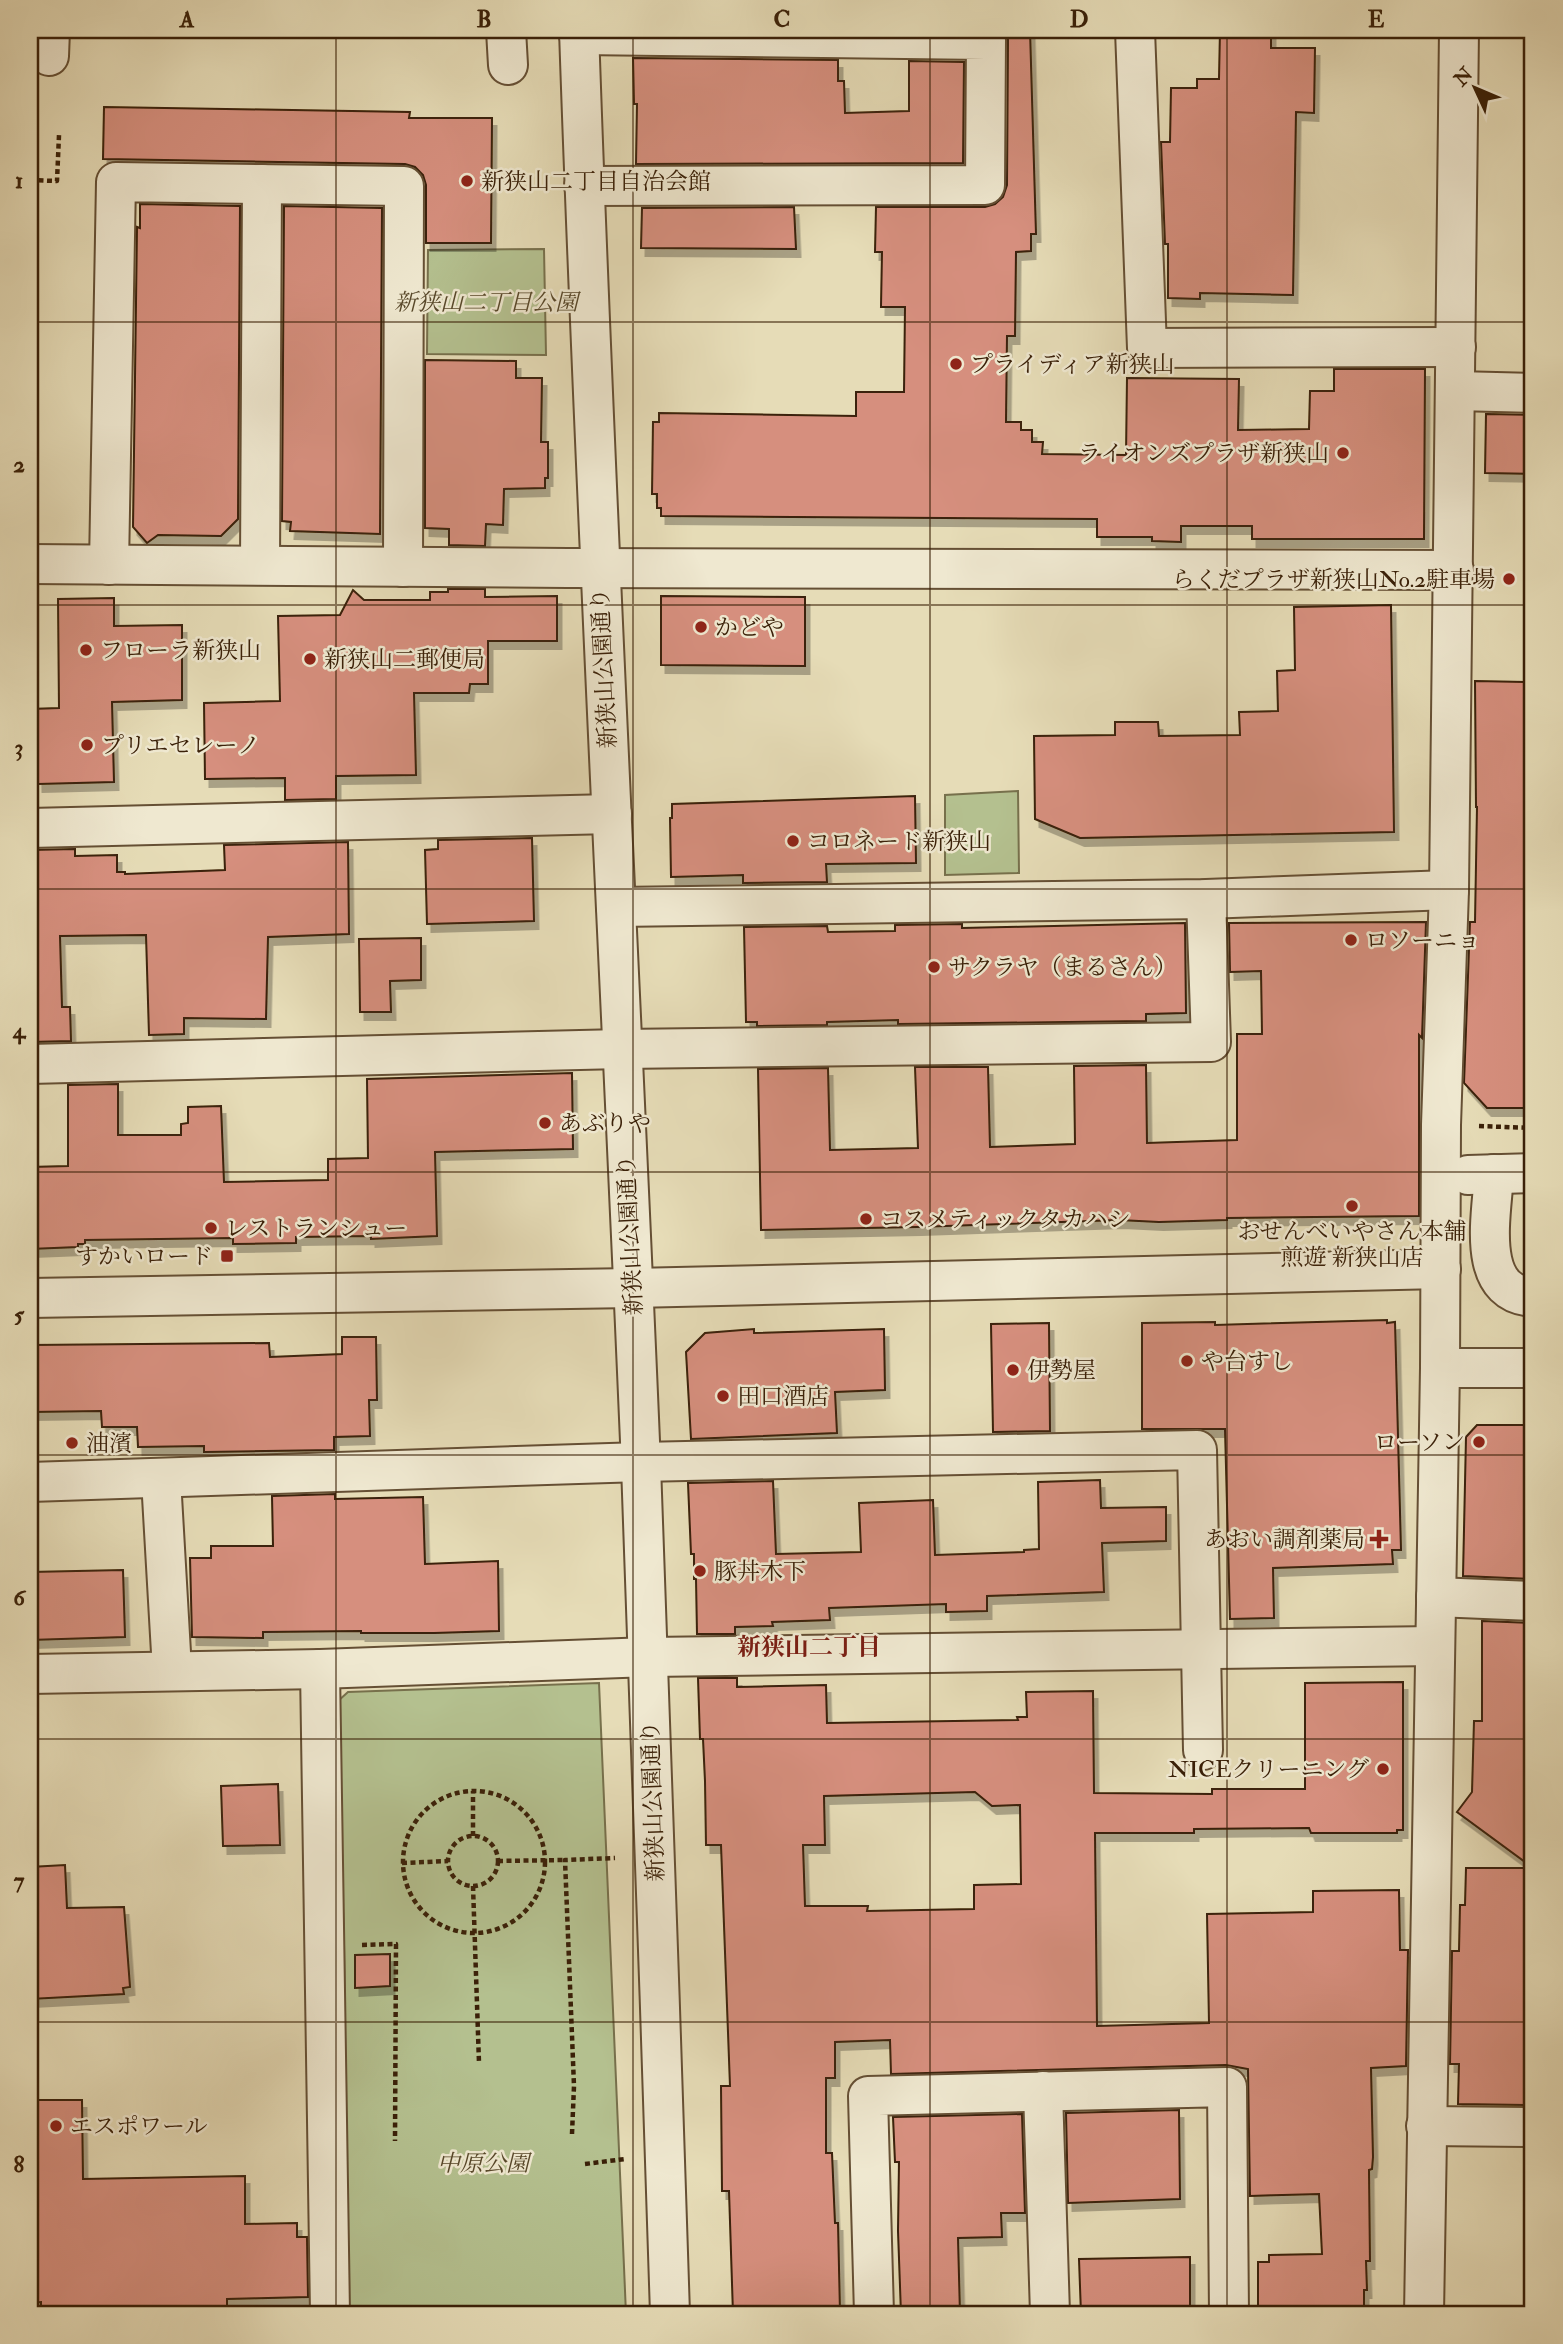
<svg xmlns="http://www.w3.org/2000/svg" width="1563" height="2344" font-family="'IM FELL Double Pica','Noto Serif JP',serif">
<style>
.green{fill:#b4c08f;stroke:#77704c;stroke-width:2}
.building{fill:#d68f7e;stroke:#3a2008;stroke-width:2;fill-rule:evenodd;filter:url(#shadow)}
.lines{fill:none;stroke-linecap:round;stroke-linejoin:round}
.minor-casing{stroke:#654f34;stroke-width:42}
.path{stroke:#3a2008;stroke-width:4.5;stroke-dasharray:5 3.5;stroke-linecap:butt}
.minor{stroke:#efe8d0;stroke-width:38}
.grid{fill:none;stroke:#3a2008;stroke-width:2;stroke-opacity:0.55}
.poi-dot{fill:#8f2418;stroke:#efe8d0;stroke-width:2.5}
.labels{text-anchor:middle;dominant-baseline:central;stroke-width:5;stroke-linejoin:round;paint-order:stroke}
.poi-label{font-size:23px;fill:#3a2008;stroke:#efe8d0;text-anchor:start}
.park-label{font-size:23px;font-style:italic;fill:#58482a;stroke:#efe8d0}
.street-label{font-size:23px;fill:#3a2008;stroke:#efe8d0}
.neighbourhood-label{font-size:24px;font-weight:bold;fill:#7a1f14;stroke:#efe8d0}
.neatline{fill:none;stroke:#3a2008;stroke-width:2.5}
.grid-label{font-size:23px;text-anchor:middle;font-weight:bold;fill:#3a2008}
</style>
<defs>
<filter id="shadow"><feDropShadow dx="4.5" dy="8" stdDeviation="0" flood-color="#0004"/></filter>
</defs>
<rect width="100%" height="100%" fill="#e6dcb7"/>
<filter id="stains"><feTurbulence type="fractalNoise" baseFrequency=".00286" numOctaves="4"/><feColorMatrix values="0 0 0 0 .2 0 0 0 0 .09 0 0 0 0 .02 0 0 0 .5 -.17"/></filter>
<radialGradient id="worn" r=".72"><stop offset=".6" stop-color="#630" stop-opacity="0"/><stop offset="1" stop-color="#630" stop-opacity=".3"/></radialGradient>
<g class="green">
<path d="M544,249L546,355L427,354L428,250Z"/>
<path d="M1018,791L1019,873L945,875V795Z"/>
<path d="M599,1683L626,2314H348L344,1945L337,1702L348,1692Z"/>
</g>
<g class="building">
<path d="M1005,30H1030L1036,234H1031V251L1016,252L1015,336H1007L1006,422H1021V430H1032V442H1043L1042,454L1126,455L1127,378L1239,379L1238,430L1309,429L1310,391H1334V369H1425L1424,539H1252V526H1181V542L1152,541V537H1097V519L661,516V508H657V494H652L653,422H659V413L856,416V392H904L905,307H881L882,252H875L876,207H985L995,204L1003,197L1007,185L1008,40Z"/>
<path d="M1220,30H1271V48H1315L1314,113L1296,112L1293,295L1200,293V299L1168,298V244H1165L1161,142H1170L1171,88H1197V79H1219Z"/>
<path d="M633,58L838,60V81H844L845,113L909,111V61L964,62L963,163L636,164L637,104H634Z"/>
<path d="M104,107L410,112L409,118H492L491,243H426V185L423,175L415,167L405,164L103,159Z"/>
<path d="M140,204L240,206L238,519L221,536L158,535L147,543L133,527L137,227L140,228Z"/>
<path d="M284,206L382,208L380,534L290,531L291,522L282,521Z"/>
<path d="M794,207L796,249L641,248L642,208Z"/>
<path d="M425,360L516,361V378H542L541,442H548V478H545V488L504,489L503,525L486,524L485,546L449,545V529L425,528Z"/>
<path d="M1486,414L1533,415V474L1485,473Z"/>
<path d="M448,589H485V597L557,596V641H488V684H470L469,693H414L416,775L336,776V799L285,800V778L205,779L204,703L280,701L278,616L340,615L353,590L364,600H430V592H448Z"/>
<path d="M661,596L805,597V666L661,665Z"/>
<path d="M114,598V626L182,625V700L112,702L114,782L38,784L37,761L30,762V709L59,708L58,599Z"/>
<path d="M1391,605L1394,832L1080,838L1035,819L1034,736L1115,735V722H1158L1159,736L1240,735L1239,712L1278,711L1277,671L1295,670L1294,607Z"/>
<path d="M1475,681L1533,682V1108H1487L1464,1083L1470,922H1475L1477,807H1476Z"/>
<path d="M915,796L916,863L826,864L827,882L743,883V875L671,877L670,818H672V804Z"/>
<path d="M532,838L534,921L427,924L425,850L438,849V840Z"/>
<path d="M348,842L349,934L268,937L266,1019L184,1018V1034L149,1035L146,935L60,936L62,1007H70L71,1041L30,1042V850L75,849V856L117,855V872H125V874L225,870L224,845Z"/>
<path d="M1426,922L1422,1038L1419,1035V1216L1227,1218V1220L1159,1222L1119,1220L917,1227L761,1230L758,1069L828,1068L830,1150L918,1148L915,1067H988L990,1147L1075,1144L1074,1066L1146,1065L1147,1143L1237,1140V1034H1262L1261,971L1230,972L1229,923Z"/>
<path d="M1185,923L1186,1013L1146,1014V1021L898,1024V1020L827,1022V1025L757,1026V1022H746L744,927L827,926L828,932L895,931V925L962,924V928Z"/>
<path d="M421,938V980L390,981L391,1012H360L359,939Z"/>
<path d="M572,1073L573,1149L435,1152L437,1236L371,1239V1236L296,1237V1243L233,1244V1238L85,1240V1244H78V1247L30,1249V1167L68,1166V1085L118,1084V1135H181V1124L188,1123V1107L221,1106L224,1182L328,1180V1159L368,1158L367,1079Z"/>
<path d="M1387,1320V1323L1395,1322L1401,1550H1392L1393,1564L1273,1568L1274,1618L1230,1619L1225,1429H1142V1323L1215,1322V1325Z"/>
<path d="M1049,1323L1050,1431L993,1432L991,1324Z"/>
<path d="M754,1329V1333L884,1329L885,1390L835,1392L837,1433L691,1439L686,1352L705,1333Z"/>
<path d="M342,1337H376L377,1400H369L370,1436L334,1437V1450L204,1452V1446L138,1447L137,1427H102L101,1411L30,1412V1345L269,1343L270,1357L342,1354Z"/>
<path d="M1477,1425H1533V1579L1463,1576L1466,1437Z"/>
<path d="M1100,1480L1101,1508L1166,1507V1541L1102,1543L1104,1592L987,1596V1611L946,1612V1604L829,1608L830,1620L772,1622L773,1626L735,1627V1634H697L696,1579H694V1554H691L688,1483L773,1481L776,1554L861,1552L859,1503L933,1500L935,1555L1024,1552V1550L1039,1549L1038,1482Z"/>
<path d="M335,1494V1499L423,1497L425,1564L498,1561L499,1631L434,1633H361V1631L263,1632V1638L192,1637L190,1558H211V1546H273L272,1496Z"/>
<path d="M123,1570L125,1637L30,1640V1572Z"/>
<path d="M1482,1621L1533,1623V1868L1457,1812L1472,1792L1474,1721H1482Z"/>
<path d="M698,1678H737V1687L826,1685L827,1723L1018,1720L1017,1717H1027L1026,1692L1093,1691L1094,1793L1212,1794V1789H1305V1683L1403,1682V1830H1397V1833H1311L1309,1828L1194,1829V1833H1095L1097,2026L1209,2023L1207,1914L1313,1912V1891L1399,1890L1400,1950H1408L1406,2066L1371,2068L1373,2157L1372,2169L1369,2170L1370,2261H1366L1367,2290H1364V2314H1258V2262H1269V2255L1322,2254L1319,2194L1250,2196L1248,2069L1226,2065L891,2074L890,2040L835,2042V2078H826V2153H832L835,2223H838L840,2312L733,2314L729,2191H722L721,2086H730L721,1845H706L705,1781L703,1739H700ZM975,1792L992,1806L1020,1805L1021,1884L974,1885V1909L867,1911L868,1906H805L803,1845H825L824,1796Z"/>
<path d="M278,1784L280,1845L223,1846L221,1786Z"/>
<path d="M65,1865L67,1908L124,1907L130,1987L123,1988L124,1994L30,1999V1867Z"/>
<path d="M1466,1868H1526L1524,1952H1533V2105L1458,2104L1459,2064H1450L1452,1951H1459L1460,1905H1465Z"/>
<path d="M390,1954V1986L355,1988V1955Z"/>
<path d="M30,2100H82L83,2179L245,2176V2224L297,2223V2237H307L308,2297L227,2299V2314H41V2302L30,2303Z"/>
<path d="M1179,2110L1180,2199L1068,2203L1066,2113Z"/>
<path d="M1022,2114L1025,2213H1001L1002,2237L958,2238L960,2314H901L898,2231L899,2162H895L893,2117Z"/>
<path d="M1190,2257V2314H1081L1079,2259Z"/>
</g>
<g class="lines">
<defs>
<g id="minor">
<path d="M506,30L508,65"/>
<path d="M579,30C595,508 621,986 641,1465C653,1748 660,2031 670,2314"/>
<path d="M1135,30L1147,348L1456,347"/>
<path d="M579,35L986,40L985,185L584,186"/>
<path d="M49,56L50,30"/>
<path d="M1456,391L1533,393"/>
<path d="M30,564L568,568L1454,570"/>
<path d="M260,564L262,184"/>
<path d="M109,565L116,182L404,186L403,567"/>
<path d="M30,828L612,814"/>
<path d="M616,907L1206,899L1449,890"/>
<path d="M30,1064L621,1049L1211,1042L1206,899"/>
<path d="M1494,1174C1492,1214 1474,1294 1533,1297"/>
<path d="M1468,1175L1533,1173"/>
<path d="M30,1298L633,1288L1441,1269"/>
<path d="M1440,1368H1533"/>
<path d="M161,1479L172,1670"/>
<path d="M30,1482L641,1462L1197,1450L1203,1750"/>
<path d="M1436,1597L1533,1601"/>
<path d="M320,1669L330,2314"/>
<path d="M30,1674L320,1669L649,1657L1434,1646"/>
<path d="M1043,2091L1050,2314"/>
<path d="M1426,2126L1533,2127"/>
<path d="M874,2314L868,2096L1227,2087L1229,2314"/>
<path d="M1424,2314L1440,1368L1441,1125L1449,890L1459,30"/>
</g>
</defs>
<use href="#minor" class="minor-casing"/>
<g class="path">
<path d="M30,180L57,181L59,135"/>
<path d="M1479,1126L1533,1128"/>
<circle cx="474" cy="1862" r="71"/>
<path d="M473,1836V1791"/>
<circle cx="473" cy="1861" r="25"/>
<path d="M498,1861L565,1860"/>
<path d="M402,1863L448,1861"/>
<path d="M473,1886L479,2063"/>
<path d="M362,1945L396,1944L395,2141"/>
<path d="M572,2134L574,2086L565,1860L615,1858"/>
<path d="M585,2164L625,2159"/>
</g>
<use href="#minor" class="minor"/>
</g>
<path class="grid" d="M336,30V2314M633,30V2314M930,30V2314M1227,30V2314M30,322H1533M30,605H1533M30,889H1533M30,1172H1533M30,1455H1533M30,1739H1533M30,2022H1533"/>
<g class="poi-dot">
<circle cx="467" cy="181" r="7"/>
<circle cx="956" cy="364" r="7"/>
<circle cx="1343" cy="453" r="7"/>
<circle cx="1509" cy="579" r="7"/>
<circle cx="701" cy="627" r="7"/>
<circle cx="86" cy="650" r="7"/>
<circle cx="310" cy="659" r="7"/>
<circle cx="87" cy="745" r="7"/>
<circle cx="793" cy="841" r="7"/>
<circle cx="1351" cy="940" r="7"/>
<circle cx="934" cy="967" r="7"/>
<circle cx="545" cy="1123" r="7"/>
<circle cx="1352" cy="1206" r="7"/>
<circle cx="866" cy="1219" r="7"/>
<circle cx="211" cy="1228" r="7"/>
<rect x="220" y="1249" width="14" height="14" rx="3.5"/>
<circle cx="1187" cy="1361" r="7"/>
<circle cx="1013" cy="1370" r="7"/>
<circle cx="723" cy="1396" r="7"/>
<circle cx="1479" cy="1442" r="7"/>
<circle cx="72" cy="1443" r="7"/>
<path d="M1375.5 1528.5h7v7h7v7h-7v7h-7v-7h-7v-7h7z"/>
<circle cx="700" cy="1571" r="7"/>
<circle cx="1383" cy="1769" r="7"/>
<circle cx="56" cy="2126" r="7"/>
</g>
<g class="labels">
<g class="poi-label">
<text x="481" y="181">新狭山二丁目自治会館</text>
<text x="970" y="364">プライディア新狭山</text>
<text x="1329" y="453" text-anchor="end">ライオンズプラザ新狭山</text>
<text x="1495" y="579" text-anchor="end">らくだプラザ新狭山No.2駐車場</text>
<text x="715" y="627">かどや</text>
<text x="100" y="650">フローラ新狭山</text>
<text x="324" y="659">新狭山二郵便局</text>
<text x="101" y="745">プリエセレーノ</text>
<text x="807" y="841">コロネード新狭山</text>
<text x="1365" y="940">ロソーニョ</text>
<text x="948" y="967">サクラヤ（まるさん）</text>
<text x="559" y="1123">あぶりや</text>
<text x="880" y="1219">コスメティックタカハシ</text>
<text x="225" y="1228">レストランシュー</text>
<text x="1352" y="1231" text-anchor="middle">おせんべいやさん本舗<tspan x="1352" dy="26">煎遊 新狭山店</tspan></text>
<text x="213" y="1256" text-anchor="end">すかいロード</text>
<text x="1201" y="1361">や台すし</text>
<text x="1027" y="1370">伊勢屋</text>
<text x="737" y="1396">田口酒店</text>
<text x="1465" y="1442" text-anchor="end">ローソン</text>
<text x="86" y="1443">油濱</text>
<text x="1365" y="1539" text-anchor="end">あおい調剤薬局</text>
<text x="714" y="1571">豚丼木下</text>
<text x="1369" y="1769" text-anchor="end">NICEクリーニング</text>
<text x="70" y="2126">エスポワール</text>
</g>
<g class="park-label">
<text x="486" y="302">新狭山二丁目公園</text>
<text x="483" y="2163">中原公園</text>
</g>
<g class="street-label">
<text transform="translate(604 668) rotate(-93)">新狭山公園通り</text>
<text transform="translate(630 1235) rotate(-93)">新狭山公園通り</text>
<text transform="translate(653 1801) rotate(-92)">新狭山公園通り</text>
</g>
<g class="neighbourhood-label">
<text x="809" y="1647">新狭山二丁目</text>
</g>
</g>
<rect width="1563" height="2344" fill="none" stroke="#e6dcb7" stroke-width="77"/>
<g transform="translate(1475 88) rotate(314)" stroke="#efe8d0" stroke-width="5" paint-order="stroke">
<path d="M0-5L12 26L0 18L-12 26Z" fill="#3a2008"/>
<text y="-10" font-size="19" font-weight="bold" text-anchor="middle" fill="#3a2008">N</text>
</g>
<rect x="38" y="38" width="1486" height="2268" class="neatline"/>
<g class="grid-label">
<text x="187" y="27">A</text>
<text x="484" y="27">B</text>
<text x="782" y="27">C</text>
<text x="1079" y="27">D</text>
<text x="1376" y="27">E</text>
<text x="19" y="188">1</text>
<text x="19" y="472">2</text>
<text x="19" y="755">3</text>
<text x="19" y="1038">4</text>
<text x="19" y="1322">5</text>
<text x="19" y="1605">6</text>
<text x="19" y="1888">7</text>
<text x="19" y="2172">8</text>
</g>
<rect width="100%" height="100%" filter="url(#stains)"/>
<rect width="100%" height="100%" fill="url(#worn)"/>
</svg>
